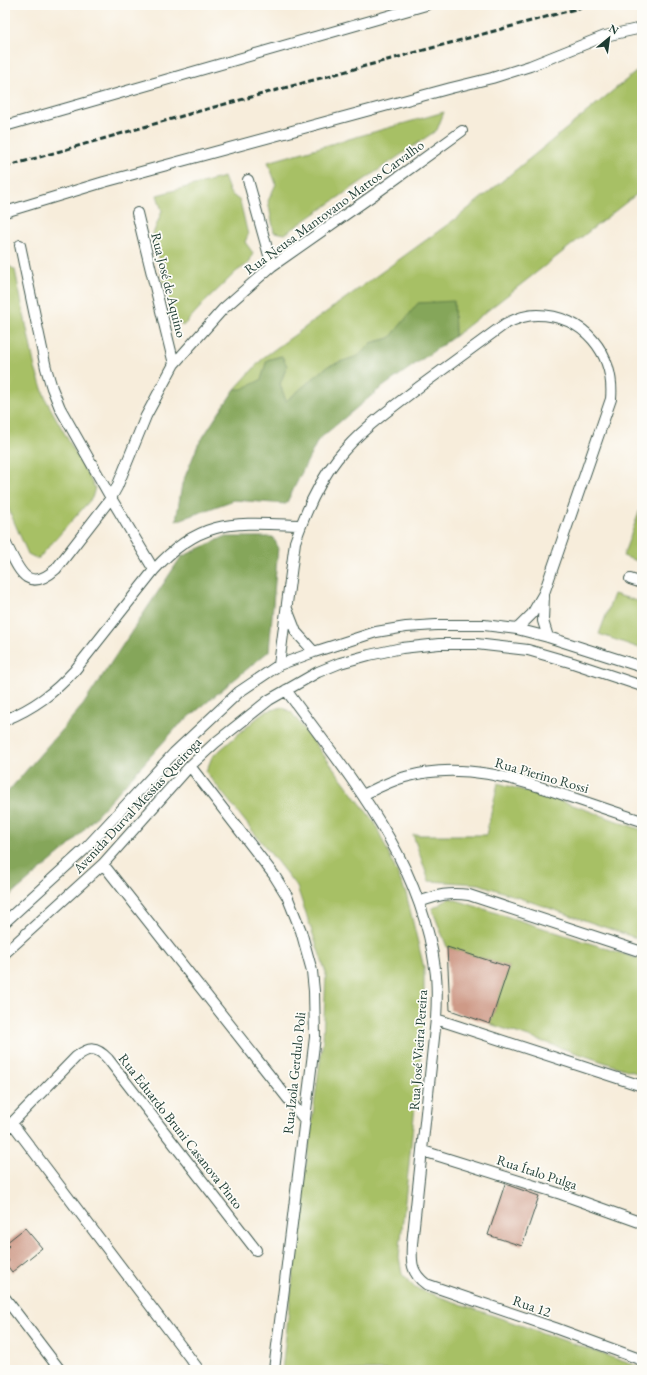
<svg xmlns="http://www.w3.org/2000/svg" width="647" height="1375" font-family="'EB Garamond',serif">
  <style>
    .green { fill: #a7c065; stroke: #637e4c }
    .forest { fill: #85a65a; stroke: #527247 }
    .building { fill: #ce9a87 }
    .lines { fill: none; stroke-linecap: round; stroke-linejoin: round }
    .street-casing { stroke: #3f574d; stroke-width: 12 }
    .street { stroke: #fff; stroke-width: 10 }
    .rail { stroke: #1f3d34; stroke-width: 3; stroke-dasharray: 6 3; stroke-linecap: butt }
    .labels { text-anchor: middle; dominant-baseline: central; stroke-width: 3.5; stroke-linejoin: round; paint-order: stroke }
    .street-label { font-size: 14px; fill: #1f3d34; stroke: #fdfcf7 }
  </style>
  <rect width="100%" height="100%" fill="#fdfcf7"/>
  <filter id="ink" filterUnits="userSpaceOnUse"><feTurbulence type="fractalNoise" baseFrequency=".025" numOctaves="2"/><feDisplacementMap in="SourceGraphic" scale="8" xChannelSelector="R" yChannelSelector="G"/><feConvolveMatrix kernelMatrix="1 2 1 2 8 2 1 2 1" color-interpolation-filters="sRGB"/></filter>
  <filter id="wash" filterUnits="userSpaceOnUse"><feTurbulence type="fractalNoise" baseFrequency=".012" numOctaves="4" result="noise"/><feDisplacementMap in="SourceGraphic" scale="16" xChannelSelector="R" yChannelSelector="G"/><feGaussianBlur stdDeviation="0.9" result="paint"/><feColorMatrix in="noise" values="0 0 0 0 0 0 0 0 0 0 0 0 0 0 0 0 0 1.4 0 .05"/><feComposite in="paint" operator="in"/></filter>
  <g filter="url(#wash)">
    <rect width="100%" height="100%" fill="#f7eddb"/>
    <path class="green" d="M642 67V190L455 336 454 302 419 303 390 338 371 343 358 356 328 366 286 401 280 384 287 366 281 356 267 360 261 380 242 390 235 389 264 357 458 217Z
      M444 112 437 130 285 234 274 232 268 201 276 184 268 162Z
      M224 177 230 193 240 201 248 235 245 242 253 253 249 263 237 271 204 303 183 326 171 318 153 234 162 211 157 195Z
      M5 263 15 270 35 368 46 400 95 488 92 498 38 559 28 554 9 510 5 503Z
      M642 504V563L623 556Z
      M614 594 637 601 642 599V649L599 634Z
      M282 707 292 713 375 823 406 893 424 968V1022L399 1257 402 1274 415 1288 642 1368V1370H282L305 1172 323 1040 326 973 297 887 206 772 212 757 264 712Z
      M498 783 570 804 642 830V940L479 884 429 881 413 835H486Z
      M450 898 642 960V1075L490 1024 509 967 447 947 432 909Z"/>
    <path class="forest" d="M454 301 455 336 377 391 318 440 286 504 234 500 176 521 182 484 198 445 216 417 235 389H242L261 380 267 360 282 356 287 366 280 384 286 401 328 366 358 356 371 343 390 338 418 303Z
      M224 537H273L278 547 269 651 177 727 69 846 5 900V795L83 705 181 557Z"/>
    <g id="blocks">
      <path class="building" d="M447 947 509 967 490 1024 450 1010Z
        M505 1184 539 1196 522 1246 488 1235Z
        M25 1228 42 1248 12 1272 5 1263 9 1261 5 1256V1250L9 1246 6 1243Z"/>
    </g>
  </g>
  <g filter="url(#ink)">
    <use href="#blocks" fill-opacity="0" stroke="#3f574d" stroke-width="1"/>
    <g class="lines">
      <defs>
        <path id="street" d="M5 126 426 5
          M248 180 272 266
          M5 212 104 182 451 88 492 78 530 66 605 36 642 28
          M137 213 174 364
          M20 245 46 368 52 388 60 408 111 498 154 570
          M5 542C18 566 25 596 56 569L111 498 117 487 146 416 174 364 223 309 272 266 372 196 462 131
          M630 579 642 583
          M544 595 543 621 548 637
          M287 609 296 632 314 652
          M279 665 295 542C305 513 318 483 337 459 360 430 390 409 419 387 448 366 476 345 505 324 515 319 526 315 537 315 584 315 615 354 611 399L544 593 532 614 517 629
          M286 690C348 775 421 859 435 968 438 985 437 1002 436 1019L412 1244C411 1262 411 1273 426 1284L555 1328 642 1360
          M5 720C34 708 54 693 75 670L154 570C201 517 236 523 301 525
          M190 766 274 875 287 896 301 931 312 971 314 991 315 1037 274 1370
          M363 795C377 788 390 781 405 777 460 761 515 778 567 796 592 804 617 813 642 821
          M103 864 304 1119
          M419 902C438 895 449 892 469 895L642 952
          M5 922 84 850 174 753 239 692 279 665 314 652 376 632 406 627 436 625H484L517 629 548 637 642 667
          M5 953 103 864 190 766 215 743 269 700 318 672 340 663 369 655 402 648 439 644H476L528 650 573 663 642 686
          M436 1019 642 1086
          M12 1123 199 1370
          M5 1130 76 1057C89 1047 96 1046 108 1059L256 1250
          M423 1151 561 1194 642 1223
          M5 1298 60 1370"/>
      </defs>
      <use href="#street" class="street-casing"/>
      <use href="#street" class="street"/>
      <path class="rail" d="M5 167 196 112 590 5"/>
    </g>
  </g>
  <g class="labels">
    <g class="street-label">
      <text transform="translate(334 207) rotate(-36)">Rua Neusa Mantovano Mattos Carvalho</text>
      <text transform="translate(169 285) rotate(76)">Rua José de Aquino</text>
      <text transform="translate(542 775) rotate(16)">Rua Pierino Rossi</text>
      <text transform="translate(137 805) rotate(-47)">Avenida Durval Messias Queiroga</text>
      <text transform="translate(418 1050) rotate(-86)">Rua José Vieira Pereira</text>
      <text transform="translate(294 1073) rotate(-84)">Rua Izola Gerdulo Poli</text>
      <text transform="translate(181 1131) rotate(52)">Rua Eduardo Bruni Casanova Pinto</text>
      <text transform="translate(537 1172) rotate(18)">Rua Ítalo Pulga</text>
      <text transform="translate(532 1306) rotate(19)">Rua 12</text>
    </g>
  </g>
  <rect width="647" height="1375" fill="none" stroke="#fdfcf7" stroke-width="20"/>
  <g transform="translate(609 38) rotate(29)" stroke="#fdfcf7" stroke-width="3" paint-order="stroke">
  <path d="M0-3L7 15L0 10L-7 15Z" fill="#1f3d34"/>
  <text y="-6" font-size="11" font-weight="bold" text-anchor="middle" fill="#1f3d34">N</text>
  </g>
</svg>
